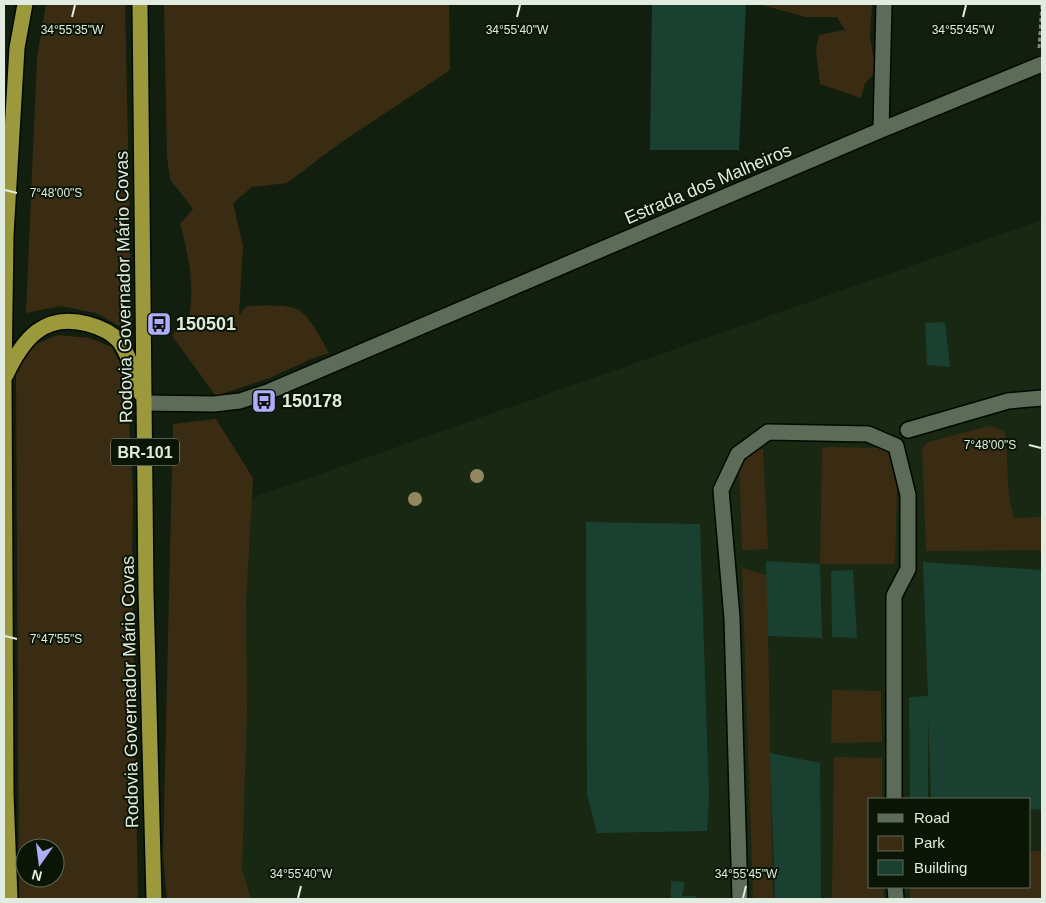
<svg xmlns="http://www.w3.org/2000/svg" width="1046" height="903" font-family="Helvetica,sans-serif">
  <style>
    .built { fill: #182812; fill-rule: evenodd }
    .green { fill: #3a2c12; fill-rule: evenodd }
    .building { fill: #1a4032 }
    .lines { fill: none; stroke-linecap: round; stroke-linejoin: round }
    .minor-casing { stroke: #020800; stroke-width: 18 }
    .highway-casing { stroke: #020800; stroke-width: 18 }
    .path { stroke: #7e887a; stroke-width: 3; stroke-dasharray: 4 2.5; stroke-linecap: butt }
    .minor { stroke: #5d6c58; stroke-width: 15 }
    .highway { stroke: #9b993c; stroke-width: 15 }
    .tree { fill: #948760 }
    .ticks { fill: none; stroke: #e2ebdf; stroke-width: 2 }
    .labels { text-anchor: middle; dominant-baseline: central; stroke-width: 4; stroke-linejoin: round; paint-order: stroke }
    .shield { fill: #0a1506; stroke: #a1ab9e; stroke-width: 1 }
    .shield-label { font-size: 16px; font-weight: bold; fill: #e2ebdf }
    .street-label { font-size: 18px; fill: #e2ebdf; stroke: #0a1506 }
    .poi-label { font-size: 18px; font-weight: bold; fill: #e2ebdf; stroke: #0a1506; text-anchor: start }
    .ticks-label { font-size: 12px; text-anchor: middle; fill: #e2ebdf; stroke: #0a1506; stroke-width: 4; stroke-linejoin: round; paint-order: stroke }
  </style>
  <rect width="100%" height="100%" fill="#131f0e"/>
  <path class="built" d="M1042 220V899H201V516ZM870 799H1030V887H870Z"/>
  <path class="green" d="M46 4H125L132 333 96 313 61 306 26 313 37 58Z
    M164 4H449L450 70 340 143 287 183 252 187 233 203 243 246 239 315 247 306C263 306 282 304 297 309 309 314 323 342 329 353L311 359 272 377 216 396 172 336 180 323 188 324C195 286 190 261 180 224L193 209 170 179 167 157Z
    M758 4H872L870 37 876 72 865 83 861 98 820 84 816 50 819 35 845 30 837 17H806Z
    M58 335 89 338 112 347 127 378 133 495 132 560 138 899H19L16 371 36 344ZM25 848H55V878H25Z
    M216 419 253 478 246 602 247 712 242 869 251 899H167L163 854 173 424Z
    M990 426 1005 432C1009 460 1005 491 1014 518L1042 517V550L926 551 922 449 928 442Z
    M829 447 881 448 898 455 895 564H820L822 448Z
    M763 449 768 549 742 550 739 461 750 452Z
    M742 568 767 575 773 899H753Z
    M832 690 881 691 882 742 831 743Z
    M834 757 882 758V799H870V887H883L884 899H832Z
    M1030 851H1042V899H910V887H1030Z"/>
  <path class="building" d="M652 4H746L739 150H650Z
    M945 322 950 367 927 365 925 323Z
    M586 522 700 524 709 798 707 831 597 833 587 795Z
    M766 561 820 564 822 638 768 636Z
    M923 562 1042 570V810L1030 809V799H931L928 717V799H910L909 697 928 696Z
    M853 570 857 638 832 637 831 571Z
    M770 753 820 763 821 899H775Z
    M671 881 685 882 682 896H696V899H671Z"/>
  <g class="lines">
    <defs>
      <path id="minor" d="M881 130 884 4
        M144 403 214 404 240 401 270 391 881 130 1042 64
        M908 430 1008 401 1042 398
        M895 887 896 899
        M740 899 732 618 721 490 738 454 768 432 868 434 896 446 908 495V569L894 596V799"/>
      <path id="highway" d="M140 4 146 593 154 899
        M6 375C23 339 44 312 88 324 99 327 111 332 119 341 130 355 134 377 141 394
        M10 899 6 794 4 378 6 235 17 48 25 4"/>
    </defs>
    <use href="#minor" class="minor-casing"/>
    <use href="#highway" class="highway-casing"/>
    <path class="path" d="M1039 48 1042 4"/>
    <use href="#minor" class="minor"/>
    <use href="#highway" class="highway"/>
  </g>
  <g class="tree">
    <circle cx="477" cy="476" r="7"/>
    <circle cx="415" cy="499" r="7"/>
  </g>
  <path class="ticks" d="M72 17 75 5M517 17 520 5M963 17 966 5M5 190 17 193M1029 445 1041 448M5 636 17 639M298 898 301 886M743 898 746 886"/>
  <defs>
    <symbol id="bus-square" viewBox="-11 -11 22 22"><rect x="-9" y="-9" width="18" height="18" rx="4" fill="#aeaefa" stroke="#0a1506"/><path d="M-5-6H5V4H4V6H2V4H-2V6H-4V4H-5ZM-3.5-4V0h7V-4ZM-3.5 1.2v1.5H-2V1.2ZM2 1.2v1.5H3.5V1.2Z" fill="#111"/></symbol>
  </defs>
  <g fill-rule="evenodd">
    <use href="#bus-square" x="145" y="310" width="28" height="28"/>
    <use href="#bus-square" x="250" y="387" width="28" height="28"/>
  </g>
  <g class="labels">
    <rect class="shield" x="111" y="438.5" width="68" height="27" rx="4"/>
    <g class="shield-label">
      <text x="145" y="452">BR-101</text>
    </g>
    <g class="street-label">
      <text transform="translate(708 184) rotate(-23)">Estrada dos Malheiros</text>
      <text transform="translate(124 287) rotate(-91)">Rodovia Governador Mário Covas</text>
      <text transform="translate(130 692) rotate(-91)">Rodovia Governador Mário Covas</text>
    </g>
    <g class="poi-label">
      <text x="176" y="324">150501</text>
      <text x="282" y="401">150178</text>
    </g>
  </g>
  <g class="ticks-label">
    <text x="517" y="34">34°55'40"W</text>
    <text x="963" y="34">34°55'45"W</text>
    <text x="72" y="34">34°55'35"W</text>
    <text x="56" y="197">7°48'00"S</text>
    <text x="990" y="449">7°48'00"S</text>
    <text x="56" y="643">7°47'55"S</text>
    <text x="301" y="878">34°55'40"W</text>
    <text x="746" y="878">34°55'45"W</text>
  </g>
  <rect width="1046" height="903" fill="none" stroke="#e2ebdf" stroke-width="10"/>
  <rect x="868" y="798" width="162" height="90" fill="#0a1506" stroke="#606b5d"/>
  <rect x="878" y="814" width="25" height="8" fill="#5d6c58" stroke="#606b5d"/>
  <text x="914" y="823" font-size="15" fill="#e2ebdf">Road</text>
  <rect x="878" y="836" width="25" height="15" fill="#3a2c12" stroke="#606b5d"/>
  <text x="914" y="848" font-size="15" fill="#e2ebdf">Park</text>
  <rect x="878" y="860" width="25" height="15" fill="#1a4032" stroke="#606b5d"/>
  <text x="914" y="873" font-size="15" fill="#e2ebdf">Building</text>
  <g transform="translate(40 863) rotate(194)"><circle r="24" fill="#0a1506" stroke="#606b5d"/>
  <path d="M0-4L9 19L0 12L-9 19Z" fill="#aeaefa"/>
  <text y="-8" font-size="14" font-weight="bold" text-anchor="middle" fill="#e2ebdf">N</text>
  </g>
</svg>
